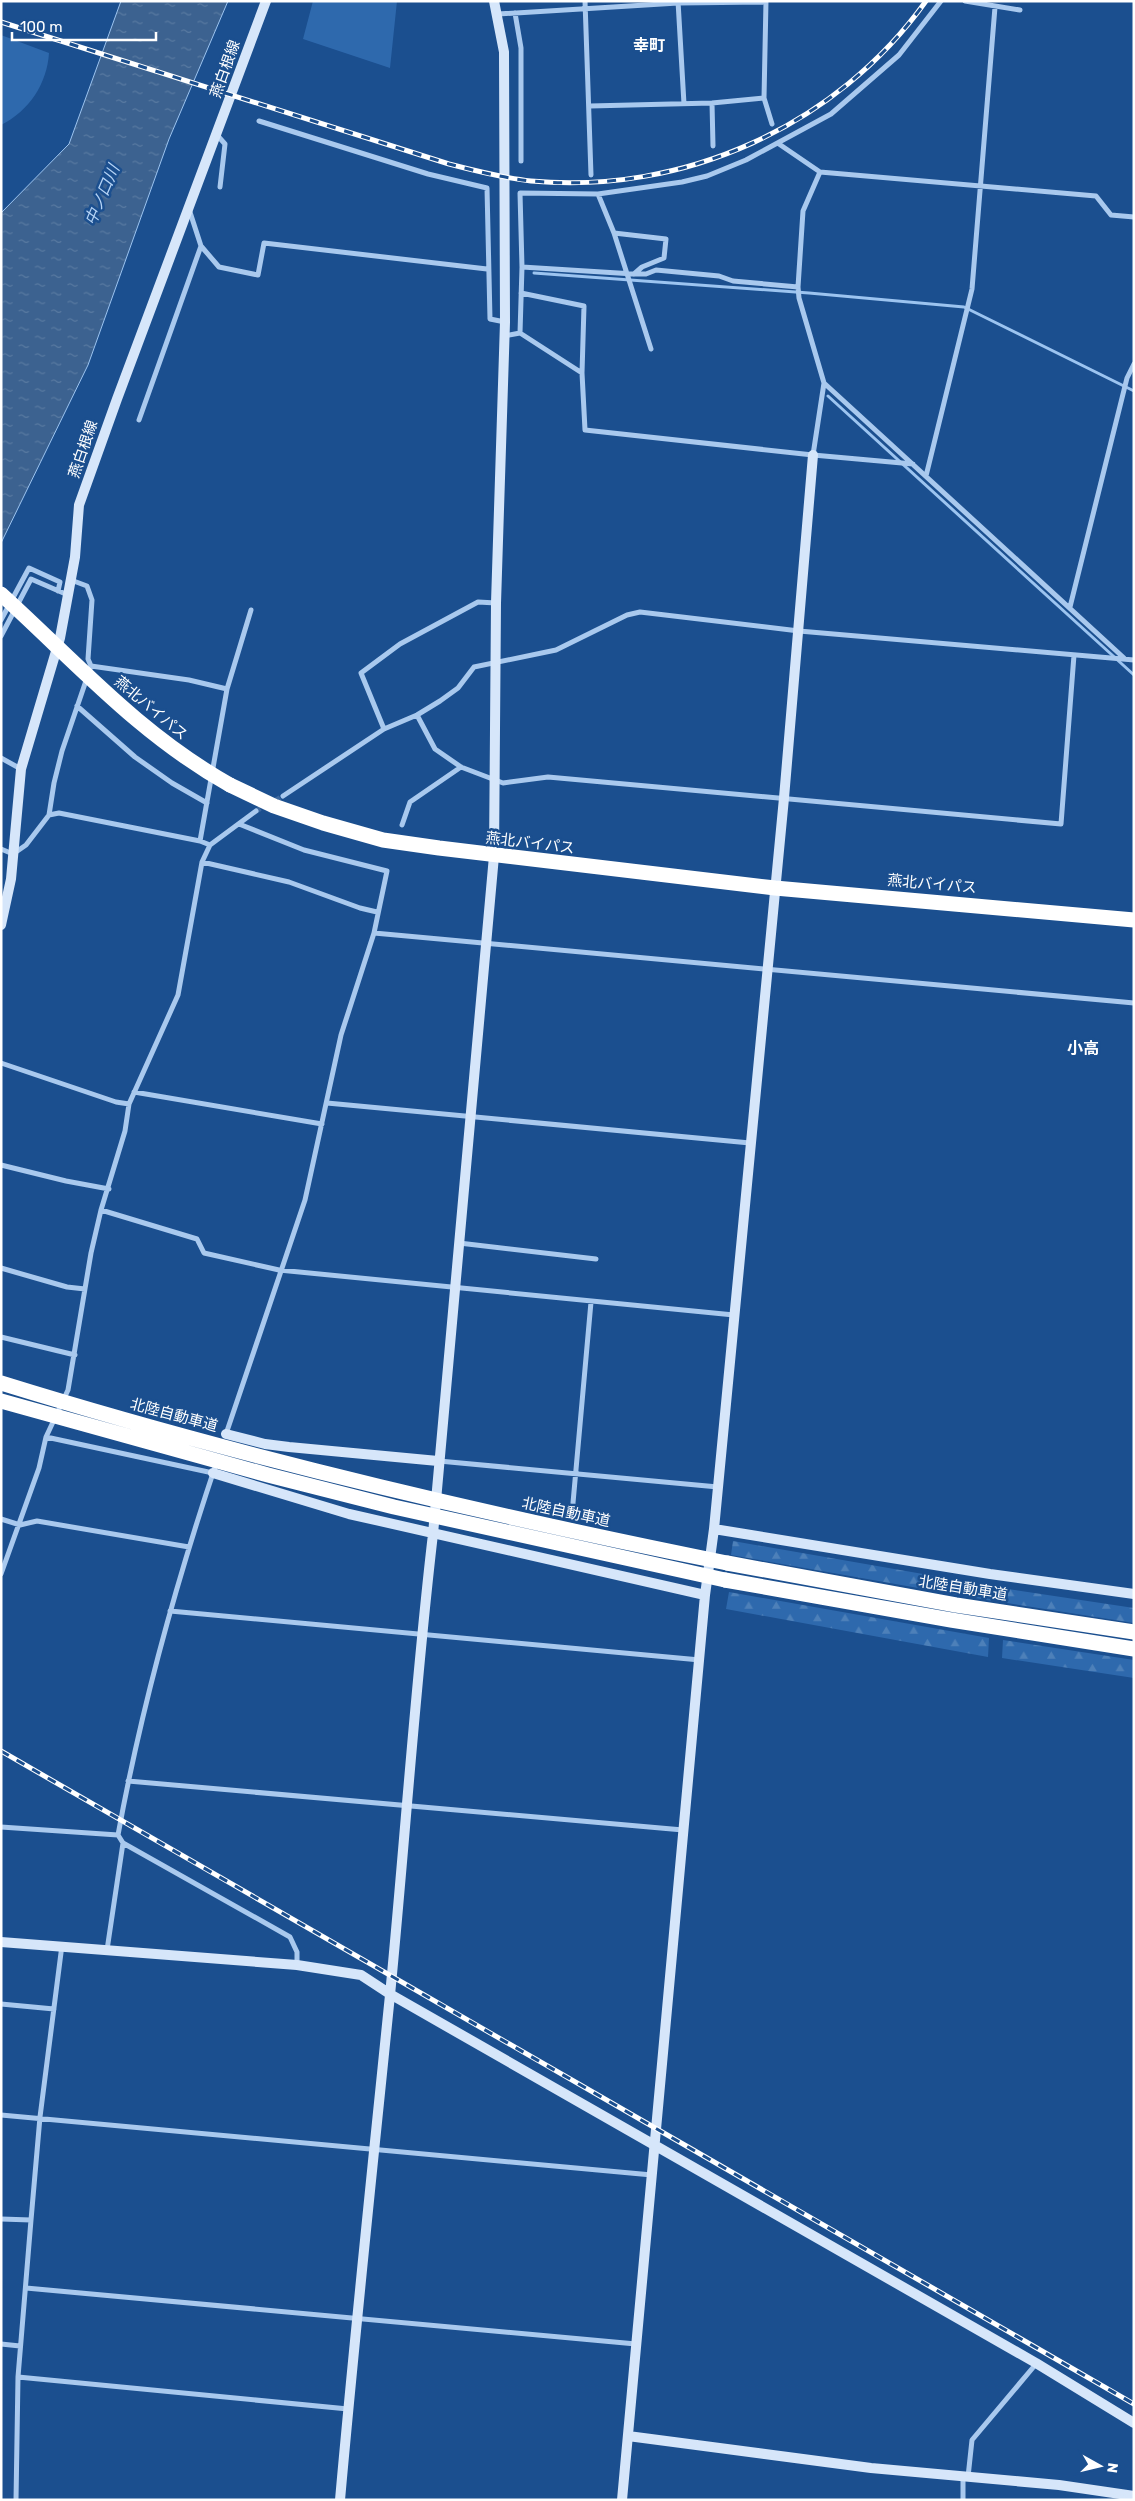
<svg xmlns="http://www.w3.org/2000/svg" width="1135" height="2501" font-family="Rubik,'Noto Sans JP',sans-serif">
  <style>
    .forest { fill: url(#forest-firs) }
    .park { fill: #2e69ad }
    .water { fill: url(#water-ripples); stroke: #9cc4f0 }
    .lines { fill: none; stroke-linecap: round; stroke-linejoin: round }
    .stream { stroke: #9cc4f0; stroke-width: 3 }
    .street-tunnel { stroke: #3d69a0; stroke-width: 5; stroke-dasharray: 5 2.5; stroke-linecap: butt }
    .street { stroke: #a9c9ee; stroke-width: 5 }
    .secondary { stroke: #d6e6fa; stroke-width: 10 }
    .highway { stroke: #fff; stroke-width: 15 }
    .rail-casing { stroke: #fff; stroke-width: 5 }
    .rail { stroke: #1b4f8f; stroke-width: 3; stroke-dasharray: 9; stroke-linecap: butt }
    .highway-bridge { stroke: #fff; stroke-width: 15 }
    .labels { text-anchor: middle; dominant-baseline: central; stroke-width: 5; stroke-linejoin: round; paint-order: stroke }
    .street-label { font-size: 15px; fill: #fff; stroke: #1b4f8f }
    .neighbourhood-label { font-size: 16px; font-weight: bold; fill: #fff; stroke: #1b4f8f }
    .water-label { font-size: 16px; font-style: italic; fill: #b5d3f5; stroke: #1b4f8f }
  </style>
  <defs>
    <pattern id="forest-firs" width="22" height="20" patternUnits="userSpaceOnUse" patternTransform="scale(1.25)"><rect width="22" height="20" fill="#2e69ad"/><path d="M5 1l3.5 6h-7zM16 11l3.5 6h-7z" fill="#4d80b9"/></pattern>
    <pattern id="water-ripples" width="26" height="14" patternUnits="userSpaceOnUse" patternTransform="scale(1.25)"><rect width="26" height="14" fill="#3c6290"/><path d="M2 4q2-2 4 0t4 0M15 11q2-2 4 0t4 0" fill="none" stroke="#597aa1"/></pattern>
  </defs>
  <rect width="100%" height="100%" fill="#1b4f8f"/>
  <path class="forest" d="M733 1541 992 1586V1601L731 1555Z
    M1008 1589 1134 1608V1623L1007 1603Z
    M729 1592 989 1638 988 1657 726 1609Z
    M1003 1640 1134 1660V1678L1002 1658Z"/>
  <path class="park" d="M313 1H397L390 68 303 39Z
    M1 35 49 53C47 84 29 111 1 125Z"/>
  <path class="water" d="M121 1H228L169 139 88 365 1 543V213L69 144Z"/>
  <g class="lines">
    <path class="stream" d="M534 273 809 293 964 307 1134 391
      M828 396 1134 675"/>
    <path class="street-tunnel" d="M256 811 283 796"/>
    <path class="street" d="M585 1 591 175
      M678 1 684 104
      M766 1 764 98 772 124
      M965 1 1020 10
      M515 13 521 48V161
      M498 14 678 3 766 2
      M712 103 713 146
      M590 106 712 103 764 98
      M259 121 428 174 487 188 490 319 505 322
      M217 135 225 144 220 187
      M779 144 820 172 1096 196 1111 215 1134 217
      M598 194 614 233 651 349
      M189 209 201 246 219 267 258 275 264 243 487 269
      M614 233 666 239 664 258 642 267 634 274
      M522 267 634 274H646L656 270 719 276 733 281 798 287
      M521 293 584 306 582 373
      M520 333 582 373 585 430 813 455 913 464
      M504 336 520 333 522 267 520 193 598 194 682 182 707 176 746 160 831 114 899 55 941 1
      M824 383 1124 658
      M139 420 201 246
      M813 455 824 383 799 298 798 287 803 211 820 172
      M926 476 972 289 995 7
      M1070 607 1127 378 1134 364
      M1 620 29 568 60 582 58 591
      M1 636 31 579 68 595
      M91 666 189 680 227 689
      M77 706 135 757 172 783 207 803
      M417 715 435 749 461 767 503 783 548 777 1061 824 1074 655
      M384 729 361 673 400 644 478 602 496 603
      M1 758 21 769
      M283 796 384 729 417 715 440 701 458 688 474 667 556 650 627 615 640 612 799 631 1134 660
      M49 815 59 813 200 841 210 845
      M402 825 410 802 461 767
      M200 841 227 689 251 610
      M1 849 13 854 26 845 49 815 54 783 62 751 91 666 88 659 92 600 87 586 71 580
      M202 862 289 882 360 908 377 912
      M374 933 1134 1003
      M1 1063 116 1102 129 1104
      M134 1092 322 1124
      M327 1103 750 1143
      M1 1165 66 1181 109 1189
      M101 1210 197 1239 204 1253 279 1270 734 1315
      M459 1243 596 1259
      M1 1268 67 1287 85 1289
      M1 1337 75 1355
      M226 1434 305 1200 341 1035 374 933 387 871 304 850 239 824
      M46 1437 213 1473
      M439 1461 718 1487
      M572 1514 591 1302
      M1 1519 20 1525 37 1521 189 1547
      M1 1574 39 1468 46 1437 68 1390 91 1253 101 1210 125 1131 129 1104 178 995 202 862 210 845 256 811
      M170 1611 700 1660
      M128 1781 683 1830
      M1 1827 118 1835
      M123 1843 290 1937 297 1952V1965
      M107 1950 123 1843 118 1835C141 1709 176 1583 217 1461
      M1 2004 54 2009
      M1 2115 652 2175
      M1 2219 31 2220
      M26 2288 636 2344
      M1 2344 20 2346
      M18 2377 348 2409
      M968 2477 972 2440 1036 2364
      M16 2500 18 2377 31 2220 40 2117 62 1945
      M963 2500V2477"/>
    <path class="secondary" d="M1 925 11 879 21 769 60 638 75 557 79 505 117 399 266 1
      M226 1434 265 1444 289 1447 438 1461
      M213 1473 349 1514 705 1595
      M714 1529 990 1574 1134 1594
      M1 1942 297 1965 361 1975 390 1994 1036 2363 1134 2423
      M628 2436 871 2468 1059 2485 1134 2496
      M340 2500C355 2331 373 2163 390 1995 405 1841 415 1687 433 1534L494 856 496 603 505 322 504 52 494 1
      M622 2500 705 1595 714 1529 784 798 813 455"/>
    <path class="highway" d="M230 785 274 806 323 823 383 840 439 848 775 888 1134 920
      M727 1563 956 1605 1134 1632
      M725 1580 951 1620 1134 1649"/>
    <defs>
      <path id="rail" d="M1 22 449 164C476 171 503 178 531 181 683 195 837 126 926 1
        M1 1751 1134 2404"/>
    </defs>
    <use href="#rail" class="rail-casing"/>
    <use href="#rail" class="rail"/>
    <path class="highway-bridge" d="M1 594C77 663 139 734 230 785
      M1 1383C239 1457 483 1514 727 1563
      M1 1401 268 1475 394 1507 725 1580"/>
  </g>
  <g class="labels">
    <g class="street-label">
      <text transform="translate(225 69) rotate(-70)">燕白根線</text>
      <text transform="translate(83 449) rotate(-71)">燕白根線</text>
      <text transform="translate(151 708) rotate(40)">燕北バイパス</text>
      <text transform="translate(530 843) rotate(7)">燕北バイパス</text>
      <text transform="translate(932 884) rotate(5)">燕北バイパス</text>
      <text transform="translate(174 1415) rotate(15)">北陸自動車道</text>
      <text transform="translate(566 1512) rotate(12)">北陸自動車道</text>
      <text transform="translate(963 1588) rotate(9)">北陸自動車道</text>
    </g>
    <g class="neighbourhood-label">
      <text x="649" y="45">幸町</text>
      <text x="1083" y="1048">小高</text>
    </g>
    <g class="water-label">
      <text transform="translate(102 195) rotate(-67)">中ノ口川</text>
    </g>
  </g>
  <rect width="1135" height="2501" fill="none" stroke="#ffffff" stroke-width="5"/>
  <g transform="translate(1100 2466) rotate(98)" stroke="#1b4f8f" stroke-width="4" paint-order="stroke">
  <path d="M0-4L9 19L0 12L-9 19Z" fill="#ffffff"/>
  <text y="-8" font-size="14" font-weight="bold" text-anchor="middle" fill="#ffffff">N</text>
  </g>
  <path d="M12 32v8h144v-8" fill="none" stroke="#ffffff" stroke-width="2.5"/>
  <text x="20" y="32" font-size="15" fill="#ffffff" stroke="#1b4f8f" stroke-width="4" paint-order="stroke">100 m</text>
</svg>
